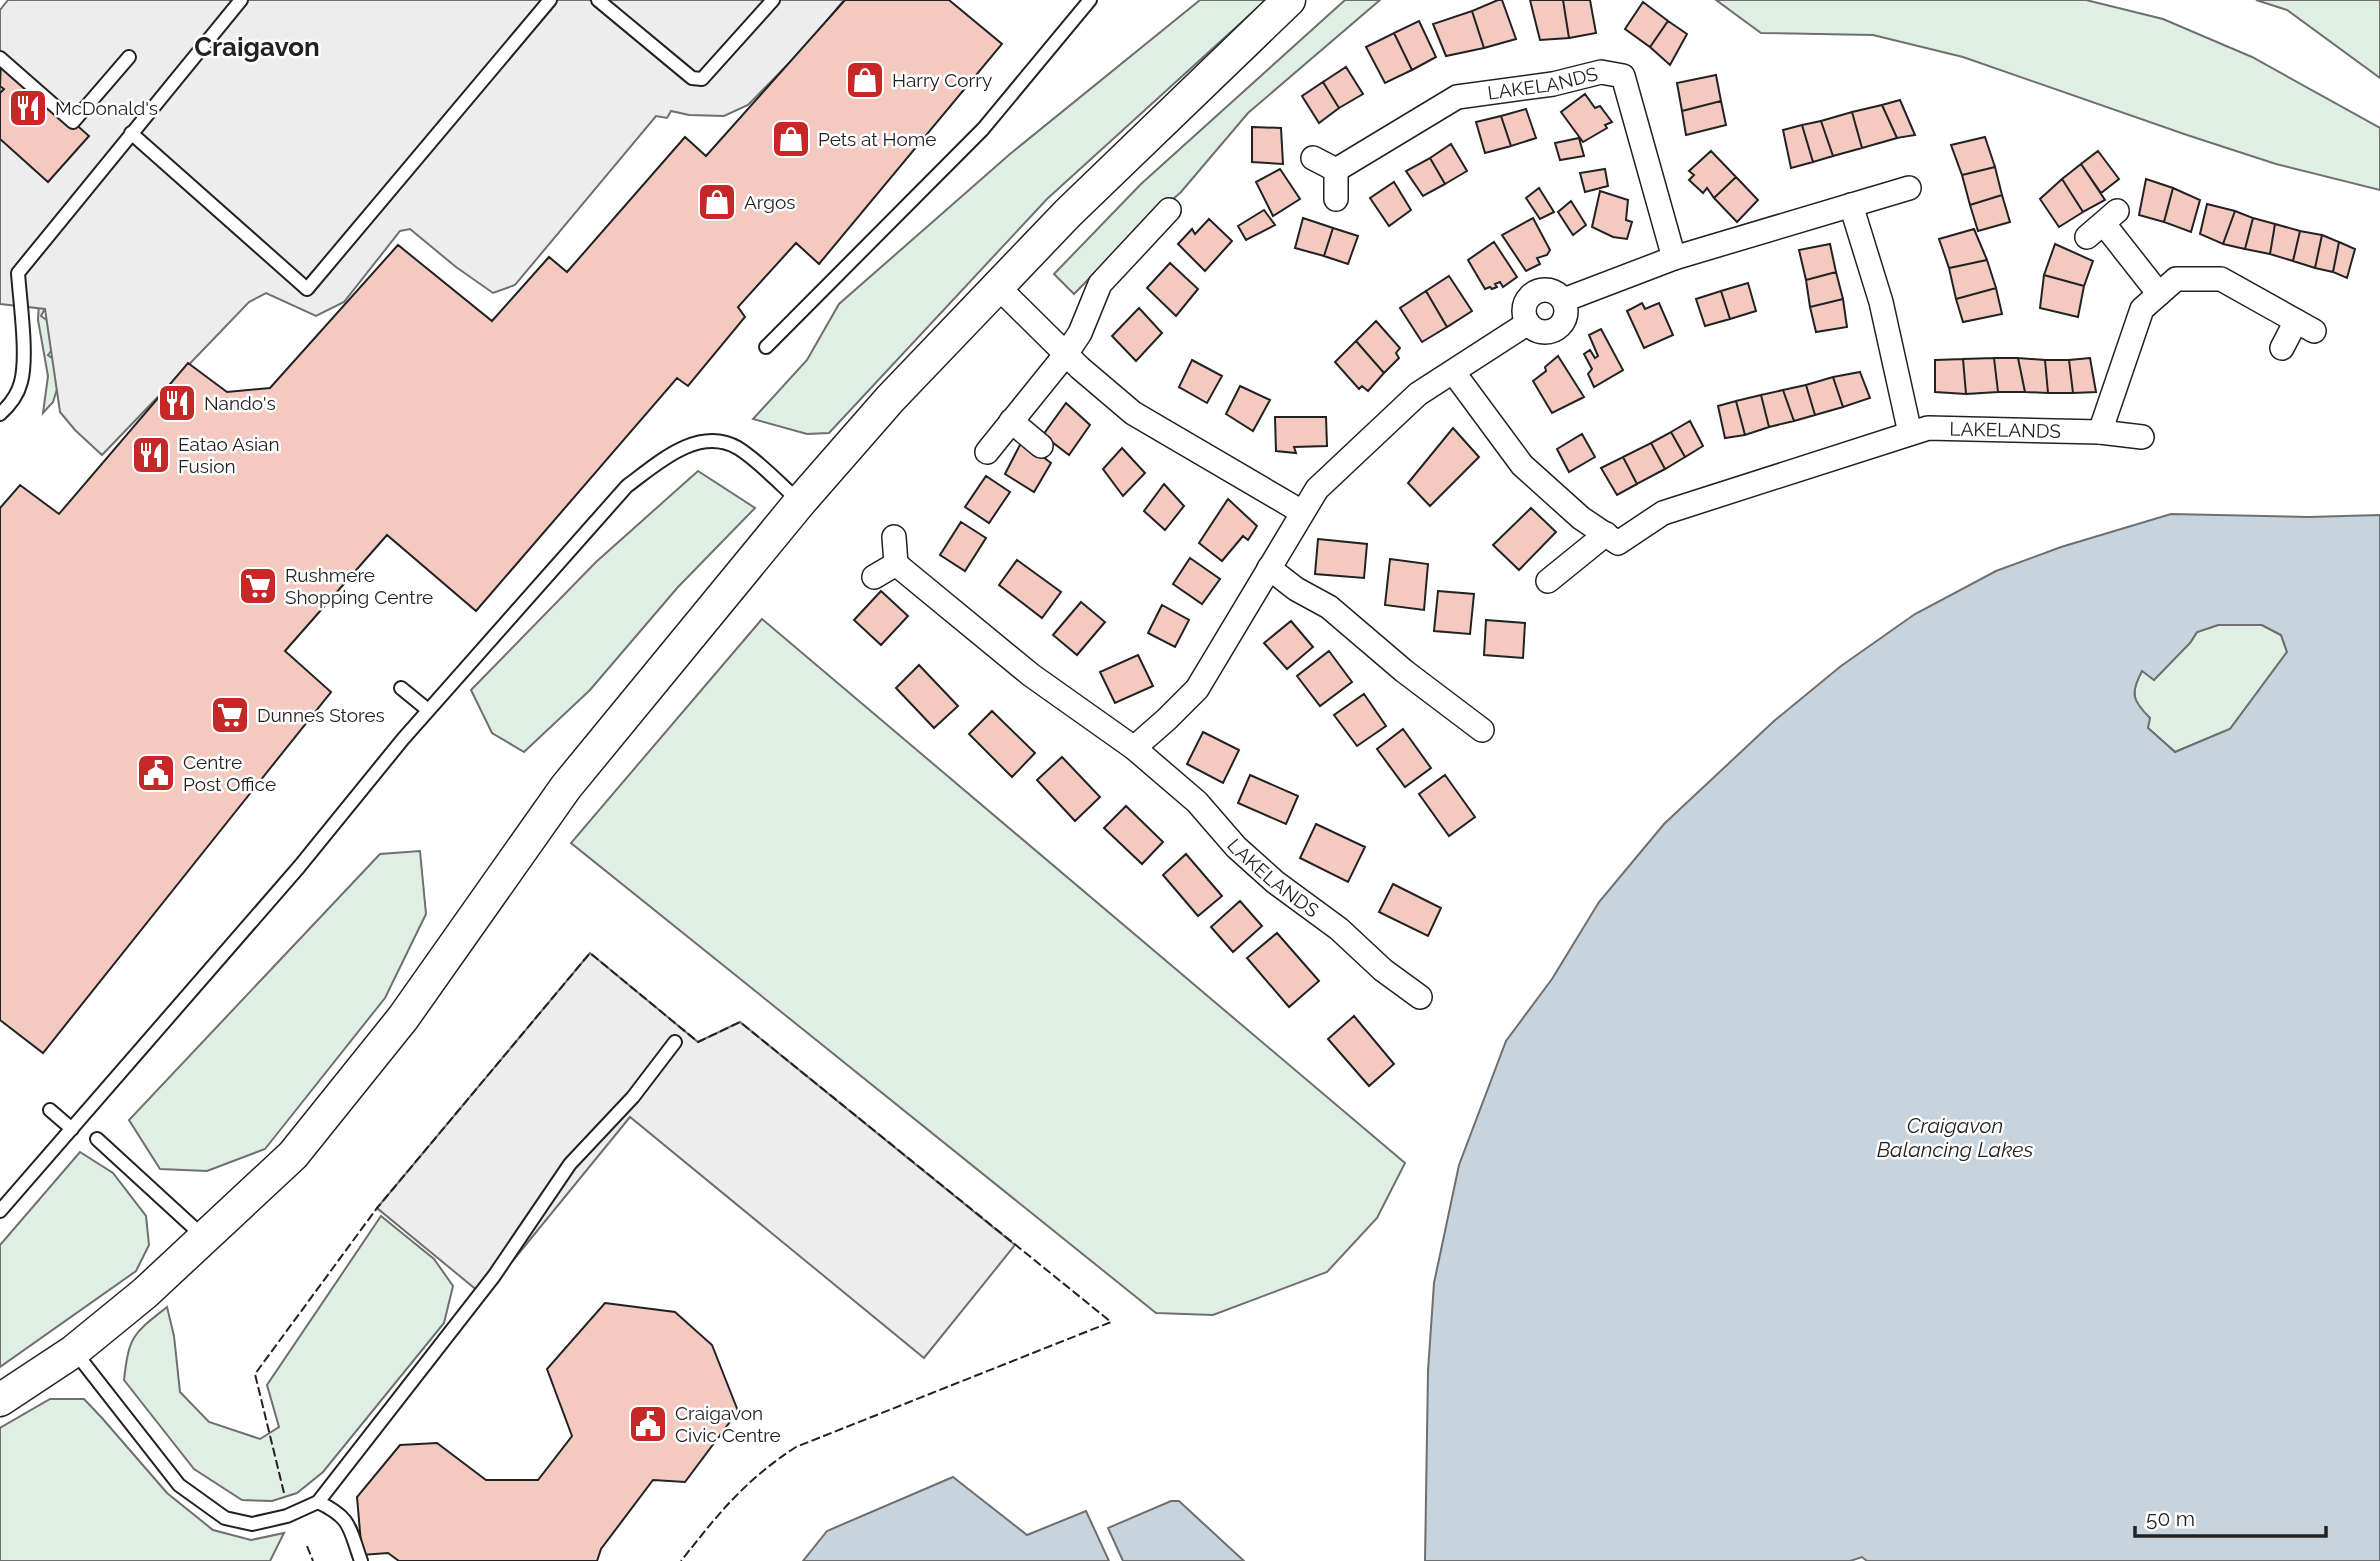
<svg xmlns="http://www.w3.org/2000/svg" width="2380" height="1561" font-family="Raleway,sans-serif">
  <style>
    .green { fill: #e0efe3; stroke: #6f6f6f; stroke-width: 2 }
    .parking { fill: #ededed; stroke: #6f6f6f; stroke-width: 2 }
    .water { fill: #c7d3dd; stroke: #6f6f6f; stroke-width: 2; fill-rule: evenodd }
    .building { fill: #f3c9c0; stroke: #222; stroke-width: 2 }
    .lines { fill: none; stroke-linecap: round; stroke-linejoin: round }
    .lane-casing { stroke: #222; stroke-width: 16 }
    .street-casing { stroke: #222; stroke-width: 26 }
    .secondary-casing { stroke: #222; stroke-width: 35 }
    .lane { stroke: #fff; stroke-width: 12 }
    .street { stroke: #fff; stroke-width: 23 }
    .secondary { stroke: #fff; stroke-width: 32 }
    .fence { stroke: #222; stroke-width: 2; stroke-dasharray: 9 3.5; stroke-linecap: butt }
    .labels { text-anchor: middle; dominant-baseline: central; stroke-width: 5; stroke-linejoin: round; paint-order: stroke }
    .poi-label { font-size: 19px; fill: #222; stroke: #fff; text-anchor: start }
    .street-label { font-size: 19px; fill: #222; stroke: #fff }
    .water-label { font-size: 21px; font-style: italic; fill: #222; stroke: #fff }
    .district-label { font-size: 26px; font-weight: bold; fill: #222; stroke: #fff }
  </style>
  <rect width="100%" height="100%" fill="#fff"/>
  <path class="green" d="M1200 0H1266L1047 199 829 433 807 434 753 419 807 360 839 304 1010 154Z
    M1345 0H1380L1248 113 1181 192 1124 243 1074 294 1054 274 1141 184Z
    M1716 0H2086L2163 19 2252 57 2380 128V190L2276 164 2187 135 1963 57 1873 35 1761 33Z
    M2256 0H2380V78L2287 10Z
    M40 285 57 287 41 316 65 333 48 355 64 367 53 402 43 413 48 376 38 320Z
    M698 471 755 508 678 587 590 690 524 752 492 733 471 690 596 562Z
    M762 619 1405 1163 1377 1218 1327 1272 1213 1315 1156 1313 571 843Z
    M2218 625H2262L2281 635 2287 652 2230 729 2175 752 2148 728 2136 705 2134 687 2142 670 2154 680 2190 643 2197 632Z
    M420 851 426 914 385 998 265 1149 207 1171 160 1169 129 1120 380 854Z
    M80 1152 113 1173 146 1216 149 1245 136 1271 0 1367V1245Z
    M381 1216 434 1259 453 1286 444 1323 323 1472 297 1493 272 1501 242 1500 194 1469 124 1380C129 1335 133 1334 167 1307L174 1336 180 1392 209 1422 260 1439 279 1427 267 1385Z
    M50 1399H84L102 1418 167 1493 213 1530 251 1540 284 1533 270 1561H0V1428Z"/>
  <path class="parking" d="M8 0H844L804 48 748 105 724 116 689 115 671 111 667 118 656 116 515 285 493 293 456 267 410 229 400 231 344 302 316 316 266 293 249 302 102 455 75 430 60 412 45 309 0 304V10Z
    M590 953 698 1042 740 1022 1015 1245 924 1358 630 1117 484 1296 377 1208Z"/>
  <path class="water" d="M2171 514 2308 517 2380 515V1561H1867L1862 1557 1850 1561H1425L1428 1371 1434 1283 1459 1165 1506 1041 1552 979 1599 902 1664 824 1774 721 1841 666 1915 614 1996 571 2061 547ZM2218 625H2262L2281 635 2287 652 2230 729 2175 752 2148 728 2150 718C2132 700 2130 694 2142 671L2154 680 2190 643 2197 632Z
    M953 1477 1027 1535 1086 1511 1109 1561H803L827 1531Z
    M1171 1501H1179L1244 1561H1123L1108 1528Z"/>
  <path class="building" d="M845 0H949L1002 44 819 264 796 243 738 307 745 317 688 386 677 378 476 611 387 535 285 651 331 692 43 1053 0 1020V508L20 485 59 514 188 363 227 392 270 388 398 245 492 321 549 257 567 272 685 137 706 156Z
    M1498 0H1502L1516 39 1484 48 1472 11Z
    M1530 0H1563L1569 38 1540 40Z
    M1563 0H1590L1596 33 1569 38Z
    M1643 2 1668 21 1650 47 1625 29Z
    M1472 11 1484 48 1446 56 1433 24Z
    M1419 21 1436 57 1412 70 1394 33Z
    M1668 21 1687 34 1670 65 1650 47Z
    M1394 33 1412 70 1385 83 1366 47Z
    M1 58 89 136 48 182 0 139V93L4 89 0 86Z
    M1346 67 1363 94 1339 108 1323 82Z
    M1716 75 1721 101 1682 111 1677 83Z
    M1323 82 1339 108 1319 123 1302 96Z
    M1585 94 1595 108 1600 106 1612 122 1605 125 1607 128 1583 142 1561 112Z
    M1900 100 1915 135 1897 138 1882 105Z
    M1721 101 1726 125 1686 135 1682 111Z
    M1882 105 1897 138 1862 148 1852 112Z
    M1526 109 1536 138 1511 146 1501 116Z
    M1852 112 1862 148 1833 156 1821 121Z
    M1501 116 1511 146 1485 153 1476 122Z
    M1821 121 1833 156 1813 162 1802 125Z
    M1802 125 1813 162 1791 168 1783 130Z
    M1252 127 1281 128 1283 164 1252 162Z
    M1985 137 1995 167 1962 175 1951 145Z
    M1579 138 1584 156 1560 160 1555 143Z
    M1451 144 1467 171 1445 184 1430 158Z
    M1711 151 1736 177 1714 198 1707 188 1703 193 1689 180 1694 175 1689 171Z
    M2098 151 2119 179 2101 193 2081 164Z
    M1430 158 1445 184 1423 196 1406 171Z
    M2081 164 2105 200 2083 212 2062 179Z
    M1995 167 2002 195 1970 205 1962 175Z
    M1280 169 1300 199 1273 216 1256 182Z
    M1605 169 1608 186 1585 192 1580 173Z
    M1736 177 1758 200 1737 222 1714 198Z
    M2062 179 2083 212 2059 227 2040 199Z
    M2146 179 2173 188 2164 222 2139 215Z
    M1394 182 1411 210 1389 226 1370 198Z
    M1539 188 1554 212 1540 219 1526 198Z
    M2173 188 2200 200 2191 232 2164 222Z
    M1600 191 1628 200 1626 220 1632 222 1627 239 1613 237 1592 227Z
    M2002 195 2010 222 1978 231 1970 205Z
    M1571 201 1586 225 1573 235 1558 212Z
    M2207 204 2235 211 2223 244 2200 234Z
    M1264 210 1275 225 1246 240 1238 226Z
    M2235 211 2253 218 2245 249 2223 244Z
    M1303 218 1333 228 1324 256 1295 248Z
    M1533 218 1550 250 1547 255 1537 258 1540 264 1526 271 1502 235Z
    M2253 218 2275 224 2270 254 2245 249Z
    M1209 219 1232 241 1205 271 1178 244 1192 229 1195 234Z
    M2275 224 2300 231 2293 261 2270 254Z
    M1333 228 1358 236 1348 264 1324 256Z
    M1974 229 1987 260 1949 268 1939 239Z
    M2300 231 2322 235 2315 268 2293 261Z
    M2322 235 2339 242 2333 272 2315 268Z
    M1494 242 1517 277 1503 287 1500 282 1495 284 1497 287 1492 289 1490 287 1485 289 1468 260Z
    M2339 242 2355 249 2347 278 2333 272Z
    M1830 244 1836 272 1806 280 1799 250Z
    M2055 244 2093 261 2084 286 2044 275Z
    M1987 260 1996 288 1956 299 1949 268Z
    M1170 263 1198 289 1176 316 1147 288Z
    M1836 272 1843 299 1810 307 1806 280Z
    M2044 275 2084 286 2078 317 2040 308Z
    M1449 276 1472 311 1447 327 1426 291Z
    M1748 283 1756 311 1730 319 1721 291Z
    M1996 288 2002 314 1963 322 1956 299Z
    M1426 291 1447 327 1422 342 1400 308Z
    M1721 291 1730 319 1705 326 1696 299Z
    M1843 299 1847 327 1816 332 1810 307Z
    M1642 303 1645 309 1659 303 1673 335 1644 348 1627 311Z
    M1139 308 1162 333 1136 361 1112 336Z
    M1376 321 1400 348 1396 353 1399 358 1384 373 1356 341Z
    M1601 329 1623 370 1594 387 1588 374 1592 369 1584 354 1590 350 1595 358 1598 356 1589 335Z
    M1356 341 1384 373 1368 391 1362 386 1359 389 1335 362Z
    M1558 356 1584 397 1552 413 1533 381 1546 371 1545 367Z
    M1994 358 1998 392 1966 394 1963 359Z
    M1994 358H2018L2025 392H1998Z
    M2018 358 2045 360 2048 393 2025 392Z
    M2090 358 2096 392 2073 393 2069 360Z
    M1963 359 1966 394 1935 392V360Z
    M1192 360 1222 376 1207 403 1179 387Z
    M2045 360H2069L2073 393H2048Z
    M1860 372 1870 398 1843 407 1833 377Z
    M1833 377 1843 407 1815 415 1806 385Z
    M1806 385 1815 415 1794 421 1783 390Z
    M1240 386 1270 400 1253 431 1226 414Z
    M1783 390 1794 421 1769 427 1761 395Z
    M1761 395 1769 427 1745 435 1736 401Z
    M1736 401 1745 435 1725 438 1718 406Z
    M1066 403 1090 425 1069 455 1043 435Z
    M1275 417H1326L1327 446 1294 447 1296 453 1276 451Z
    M1690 421 1703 446 1685 457 1671 432Z
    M1453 428 1479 457 1430 506 1408 483Z
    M1671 432 1685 457 1665 469 1651 443Z
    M1582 434 1595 457 1569 472 1557 449Z
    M1022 441 1051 463 1034 492 1005 474Z
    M1651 443 1665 469 1637 484 1623 457Z
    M1122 448 1145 473 1123 496 1103 469Z
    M1623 457 1637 484 1617 495 1601 468Z
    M986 476 1010 492 989 523 965 507Z
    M1164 484 1184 506 1165 530 1144 511Z
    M1228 499 1257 526 1248 540 1243 536 1222 561 1199 543Z
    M1531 508 1556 532 1519 570 1493 545Z
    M961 522 986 538 965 571 940 555Z
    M1318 539 1367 544 1364 578 1315 574Z
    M1190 558 1220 579 1202 604 1173 584Z
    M1390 559 1428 564 1424 610 1385 605Z
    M1017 560 1061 592 1042 618 999 585Z
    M881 591 908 616 881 645 854 620Z
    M1438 591 1474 594 1470 634 1434 631Z
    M1081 602 1105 622 1077 655 1053 635Z
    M1162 605 1189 620 1175 647 1148 633Z
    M1486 620 1525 623 1523 658 1484 655Z
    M1291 621 1313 647 1287 669 1264 643Z
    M1329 651 1352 682 1320 706 1297 676Z
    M1138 655 1153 686 1115 703 1100 672Z
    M919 665 958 706 934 728 896 688Z
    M1364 694 1386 726 1357 746 1334 715Z
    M992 711 1035 753 1012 777 969 734Z
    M1403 729 1431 768 1405 787 1377 749Z
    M1203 732 1239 750 1223 783 1187 764Z
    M1062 757 1100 797 1075 821 1037 780Z
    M1250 775 1298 796 1286 824 1238 803Z
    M1445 775 1475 817 1449 836 1419 794Z
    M1126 806 1163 842 1142 864 1104 828Z
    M1316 824 1365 847 1348 882 1300 858Z
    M1186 854 1222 896 1198 916 1163 875Z
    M1393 884 1441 908 1428 936 1379 912Z
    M1240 901 1262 926 1233 952 1211 927Z
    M1277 933 1319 981 1289 1007 1247 958Z
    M1354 1016 1394 1064 1369 1086 1328 1039Z
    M605 1303 675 1312 712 1345 738 1411 685 1482 653 1480 601 1549 597 1561H399L388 1553 362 1555 357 1497 400 1445 437 1443 486 1480H538L572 1436 547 1369Z"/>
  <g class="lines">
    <defs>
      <path id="lane" d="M598 0 692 78 702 79 773 0
        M0 58 73 122 129 57
        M131 133 307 289 550 0
        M766 347 983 129 1090 0
        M0 414C9 406 18 394 21 382 28 356 20 302 18 273L241 0
        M401 688 428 710
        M50 1110 72 1129
        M97 1139 205 1238
        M0 1211 299 867 403 739 627 486C657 464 698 425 738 448 759 461 781 485 800 502
        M75 1352 179 1485 225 1518 252 1524 287 1516 318 1502 494 1276 570 1164 633 1097 675 1042
        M318 1502C352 1518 349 1528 361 1561"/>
      <g id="street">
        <path d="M1313 158 1336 170V199"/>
        <path id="s1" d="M1336 170 1457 97 1553 84 1601 72 1623 76 1674 258"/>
        <path d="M1851 205 1881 302 1910 433"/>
        <path d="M2104 224 2159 294"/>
        <path d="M2087 237 2117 211"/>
        <path d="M997 286 1080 368 1133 413 1302 512"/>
        <circle cx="1545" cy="311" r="21"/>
        <path d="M1564 300 1674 258 1909 188"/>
        <path d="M2282 348 2296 321"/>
        <path id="s2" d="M1454 373 1522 465 1581 518 1618 543 1663 513 1928 428 2100 432 2142 437"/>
        <path d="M1011 421 1041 446"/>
        <path d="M2100 432 2142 309 2176 279H2221L2314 331"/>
        <path d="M987 452 1066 354 1080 333 1100 284 1169 210"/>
        <path id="s3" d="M896 564 1031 675 1134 748 1197 802 1236 847 1275 882 1339 929 1383 970 1420 997"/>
        <path d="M1269 568 1296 589 1329 607 1404 671 1482 730"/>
        <path d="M874 577 896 564 894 537"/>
        <path d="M1548 581 1606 534"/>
        <path d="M1134 748 1167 719 1197 689 1317 489 1418 394 1528 323"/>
      </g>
      <path id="secondary" d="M0 1400 74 1351 145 1293 293 1155 403 1018 566 787 800 502 890 399 1068 213 1289 0"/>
    </defs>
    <use href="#lane" class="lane-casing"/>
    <use href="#street" class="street-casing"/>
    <use href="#secondary" class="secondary-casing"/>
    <use href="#lane" class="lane"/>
    <use href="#street" class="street"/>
    <use href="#secondary" class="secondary"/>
    <path class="fence" d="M284 1493 255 1374 377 1208 590 953 698 1042 740 1022 1111 1322 796 1447C745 1480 718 1514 681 1561
      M307 1546 313 1561"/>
  </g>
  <defs>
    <symbol id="shop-square" viewBox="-11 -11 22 22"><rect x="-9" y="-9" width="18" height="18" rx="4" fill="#c62828" stroke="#fff"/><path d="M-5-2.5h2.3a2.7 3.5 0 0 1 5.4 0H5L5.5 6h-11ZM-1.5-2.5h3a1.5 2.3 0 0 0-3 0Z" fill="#fff"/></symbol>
    <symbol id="restaurant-square" viewBox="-11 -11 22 22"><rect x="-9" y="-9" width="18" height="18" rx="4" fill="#c62828" stroke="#fff"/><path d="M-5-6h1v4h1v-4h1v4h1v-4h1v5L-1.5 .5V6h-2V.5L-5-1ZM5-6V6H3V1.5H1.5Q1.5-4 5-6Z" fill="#fff"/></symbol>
    <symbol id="supermarket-square" viewBox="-11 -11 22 22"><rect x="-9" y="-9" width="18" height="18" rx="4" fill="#c62828" stroke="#fff"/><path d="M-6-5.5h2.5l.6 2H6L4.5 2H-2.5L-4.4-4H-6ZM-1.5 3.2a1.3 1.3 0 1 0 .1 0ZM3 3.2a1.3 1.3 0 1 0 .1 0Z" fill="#fff"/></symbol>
    <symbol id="civic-square" viewBox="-11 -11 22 22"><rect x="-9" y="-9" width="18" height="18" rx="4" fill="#c62828" stroke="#fff"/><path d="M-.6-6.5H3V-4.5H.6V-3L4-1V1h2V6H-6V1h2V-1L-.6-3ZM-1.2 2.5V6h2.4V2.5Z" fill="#fff"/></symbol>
  </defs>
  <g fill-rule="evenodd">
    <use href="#shop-square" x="843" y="58" width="44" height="44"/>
    <use href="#restaurant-square" x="6" y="86" width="44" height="44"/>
    <use href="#shop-square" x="769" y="117" width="44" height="44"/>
    <use href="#shop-square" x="695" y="180" width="44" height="44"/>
    <use href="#restaurant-square" x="155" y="381" width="44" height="44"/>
    <use href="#restaurant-square" x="129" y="433" width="44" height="44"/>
    <use href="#supermarket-square" x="236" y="564" width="44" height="44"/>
    <use href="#supermarket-square" x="208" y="693" width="44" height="44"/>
    <use href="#civic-square" x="134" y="751" width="44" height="44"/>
    <use href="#civic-square" x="626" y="1402" width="44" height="44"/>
  </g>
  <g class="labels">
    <g class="poi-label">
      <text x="892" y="80">Harry Corry</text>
      <text x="55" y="108">McDonald's</text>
      <text x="818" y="139">Pets at Home</text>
      <text x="744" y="202">Argos</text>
      <text x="204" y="403">Nando's</text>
      <text x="178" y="444">Eatao Asian<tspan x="178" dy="22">Fusion</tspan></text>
      <text x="285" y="575">Rushmere<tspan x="285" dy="22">Shopping Centre</tspan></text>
      <text x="257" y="715">Dunnes Stores</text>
      <text x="183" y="762">Centre<tspan x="183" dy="22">Post Office</tspan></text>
      <text x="675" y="1413">Craigavon<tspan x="675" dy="22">Civic Centre</tspan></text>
    </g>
    <g class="street-label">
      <text stroke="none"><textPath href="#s1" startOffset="228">LAKELANDS</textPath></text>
      <text stroke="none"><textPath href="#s2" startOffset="648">LAKELANDS</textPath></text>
      <text stroke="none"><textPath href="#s3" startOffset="492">LAKELANDS</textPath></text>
    </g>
    <g class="water-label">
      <text x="1955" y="1125">Craigavon<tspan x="1955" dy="24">Balancing Lakes</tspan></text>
    </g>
    <g class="district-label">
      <text x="257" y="47">Craigavon</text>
    </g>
  </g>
  <path d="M2135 1526v10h191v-10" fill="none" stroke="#222222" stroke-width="3.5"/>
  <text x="2146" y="1526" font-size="21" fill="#222222" stroke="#ffffff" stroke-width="5" paint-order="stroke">50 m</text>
</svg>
